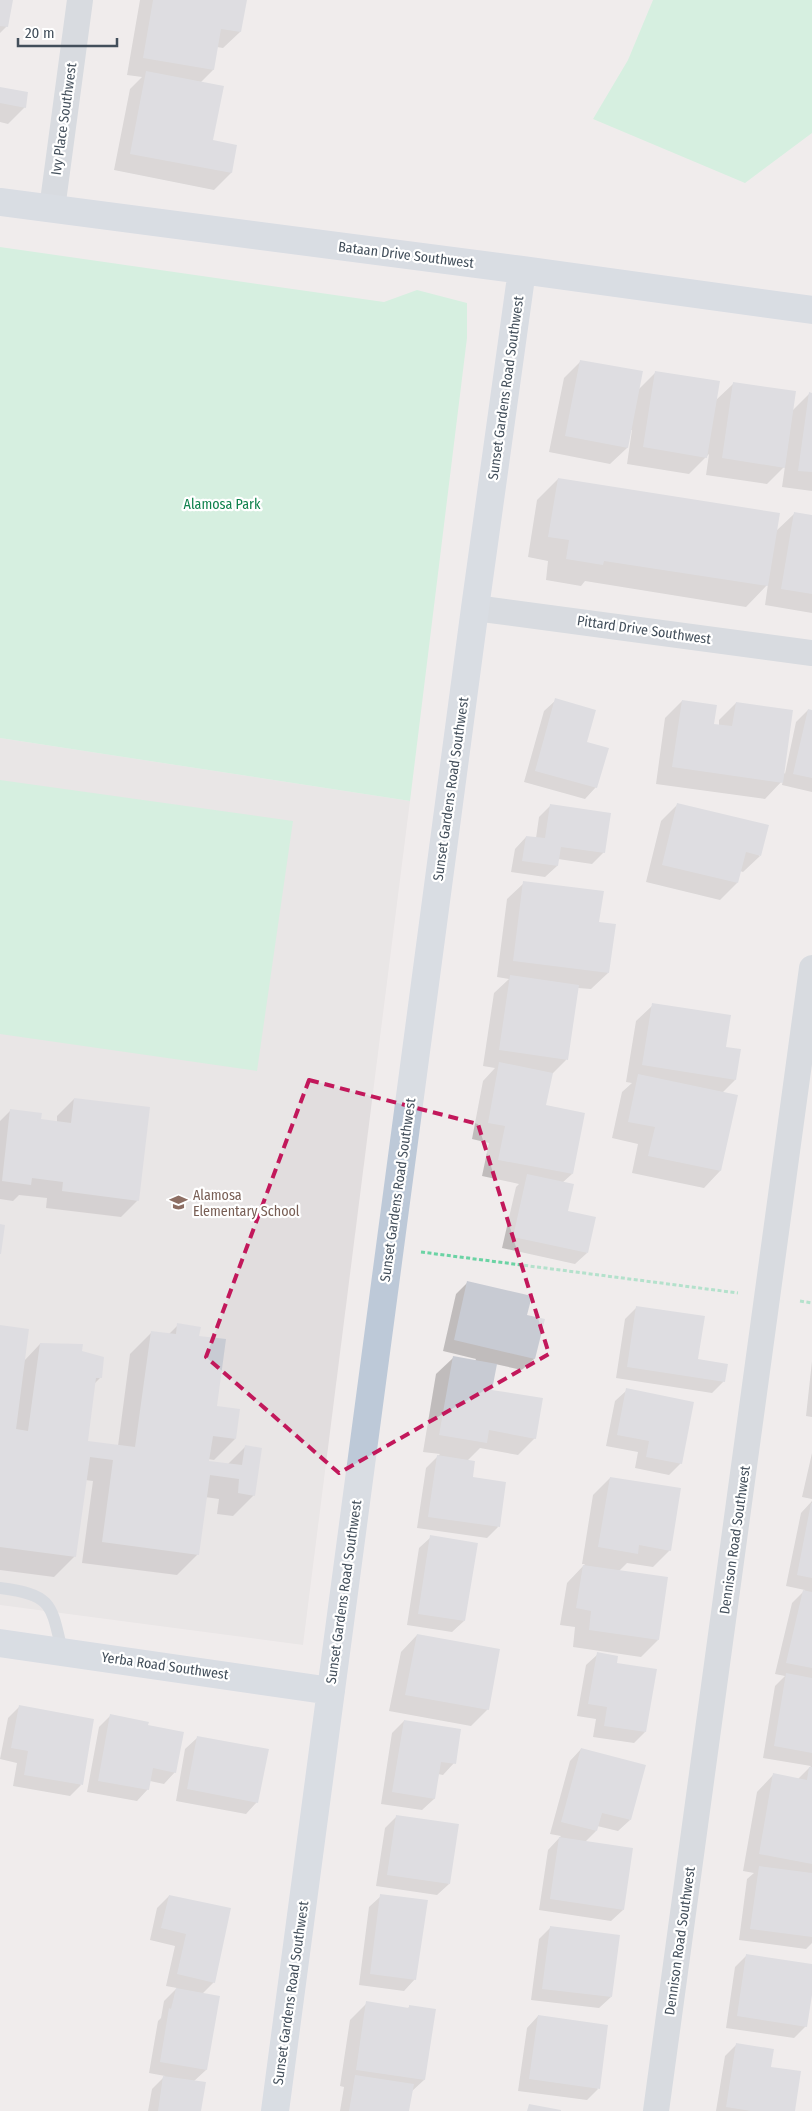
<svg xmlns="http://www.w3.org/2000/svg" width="812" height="2111" font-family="'Fira Sans Condensed',sans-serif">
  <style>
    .education { fill: #e1ddde }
    .green { fill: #b6f2d0 }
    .shadow { fill: #0003 }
    .building { fill: #c8cbd3 }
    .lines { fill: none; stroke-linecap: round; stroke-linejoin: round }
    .path { stroke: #6bd3a4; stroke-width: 3; stroke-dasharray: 4 2.5; stroke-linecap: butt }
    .lane { stroke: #bbc6d0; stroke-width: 12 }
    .street { stroke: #bbc6d0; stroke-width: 26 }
    .secondary { stroke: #bdc9d8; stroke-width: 28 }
    .marked { fill: none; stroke: #c2185b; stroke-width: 4; stroke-dasharray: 10 6; stroke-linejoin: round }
    .labels { text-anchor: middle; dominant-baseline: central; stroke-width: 4.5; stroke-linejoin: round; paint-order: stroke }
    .street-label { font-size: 14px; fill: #434f5b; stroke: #fff }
    .park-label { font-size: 14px; fill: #0f824d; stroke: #fff }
    .education-label { font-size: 14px; fill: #785e54; stroke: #fff; text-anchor: start }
  </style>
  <rect width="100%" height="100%" fill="#f0ecec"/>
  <path class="education" d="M0 738 410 801 303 1645 0 1605Z"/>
  <path class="green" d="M653 0H812V133L745 183 593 119 628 60Z
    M0 247 384 302 417 290 467 303V338L410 801 0 738Z
    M0 780 293 821 257 1071 0 1034Z"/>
  <path class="shadow" d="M0 0H11L7 26 0 33Z
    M140 0H245L240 32 223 48 217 47 213 70 200 83 212 141 236 146 231 173 214 190 114 170 130 89 142 77 127 75Z
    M0 88 25 107 8 124 0 122Z
    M581 361 638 390 656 372 715 401 733 384 792 411 809 394H812V491L782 487 785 466 767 484 706 475 709 454 689 474 627 464 632 430H630L627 448 610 464 549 452 564 378Z
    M558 479 775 532 794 514 812 517V613L765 605 768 584 746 607 585 581 581 586 546 580 548 561 528 557 537 500Z
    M556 700 585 743 596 787 585 799 524 782 544 711Z
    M682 701 713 725H719V720L736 703 785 774 796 722 808 710 812 711V792L782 785 783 780 765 799 656 784 665 718Z
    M678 804 760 856 743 872 740 871 737 883 720 900 646 882 661 821Z
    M551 805 604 852 592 864 558 859 557 866 545 877 511 872 515 849 526 837 536 838 539 817Z
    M524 883 598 924 608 973 591 989 578 988 566 1060 551 1075 545 1106 572 1174 562 1183 567 1212 587 1253 575 1264 502 1248 516 1187 519 1184 482 1176 489 1143 472 1139 483 1081 495 1068 483 1066 494 993 509 979 497 977 507 899Z
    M653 1005 724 1048 735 1080 722 1093 720 1171 704 1188 632 1173 638 1144 612 1138 622 1092 632 1083 626 1082 636 1021Z
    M74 1099 138 1200 121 1217 46 1208 47 1198 19 1195 13 1201 0 1199V1121L11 1110 39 1120 57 1123V1116Z
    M468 1282 526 1316 534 1359 522 1370 495 1364 491 1391 535 1438 518 1455 480 1448 467 1461 471 1478 498 1527 487 1538 417 1528 426 1468 440 1454 423 1452 436 1374 453 1358 475 1361 476 1359 443 1351 456 1294Z
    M637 1307 697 1360 724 1381 712 1393 616 1378 625 1319Z
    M178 1325 198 1337 215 1407 235 1439 214 1460 208 1459V1462L227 1465 245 1447 254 1495 233 1516 217 1514 219 1499 205 1497 198 1554 177 1575 82 1563 93 1481 85 1480 75 1556 54 1577 0 1570V1326L24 1361 40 1344 80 1352 100 1378 94 1384 86 1442 118 1446 130 1354 151 1333 168 1335Z
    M812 1361V1417L806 1416Z
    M627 1390 681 1463 669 1475 635 1468 638 1452 606 1446 615 1401Z
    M812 1453V1499L802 1497Z
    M610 1478 670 1550 653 1567 627 1563 619 1571 658 1640 641 1657 573 1647 575 1627 560 1625 567 1583 585 1564H582L593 1495Z
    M812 1501V1943L806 1949 739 1940 747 1879 754 1873 743 1871 757 1792 773 1775 798 1779 811 1766 763 1758 775 1686 785 1676 775 1674 792 1603 805 1590 786 1586 801 1513Z
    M431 1537 464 1621 452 1632 407 1625 419 1548Z
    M417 1635 488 1709 471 1726 389 1711 401 1652Z
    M598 1654 615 1664 645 1732 634 1743 593 1737 596 1719 577 1716 586 1665Z
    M19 1707 81 1785 70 1796 13 1786 17 1763 0 1759 8 1718Z
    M111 1715 147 1726 175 1772 164 1784 150 1781 148 1789 137 1801 87 1792 99 1727Z
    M404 1721 454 1763 443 1775 438 1774 434 1799 422 1810 381 1804 392 1733Z
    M197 1738 257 1802 246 1814 176 1801 185 1749Z
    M581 1749 630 1820 618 1831 597 1826 596 1831 585 1842 623 1910 611 1921 539 1910 548 1850 561 1836 550 1834 570 1761Z
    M397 1816 449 1884 437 1895 376 1886 385 1828Z
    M169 1896 214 1982 202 1994 206 2070 193 2082 200 2111H148L152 2089 165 2076 149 2073 158 2021 161 2018 164 2001 177 1988 166 1986 175 1946 150 1940 157 1908Z
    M381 1896 415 1979 404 1991 359 1985 369 1907Z
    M550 1928 611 1997 599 2008 531 2000 539 1939Z
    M747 1955 812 1965V1987L806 2026 794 2038 726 2028 735 1967Z
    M367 2003 407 2009 410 2006 424 2080 411 2092 408 2111H340L344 2087 340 2086 350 2020Z
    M538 2016 598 2089 587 2100 518 2091 527 2028Z
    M736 2045 770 2068 794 2111H716L725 2056Z"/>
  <path class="building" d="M0 0H13L8 27 0 26Z
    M153 0H247L241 32 221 29 214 70 143 58Z
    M146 71 224 86 213 140 237 145 232 173 130 154Z
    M0 87 28 92 26 108 0 103Z
    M580 360 643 371 628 448 565 436Z
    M655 371 720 381 707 458 643 447Z
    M733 382 796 391 785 468 722 458Z
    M809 392 812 393V472L798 471Z
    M558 478 780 513 768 586 604 561 603 565 566 559 569 540 548 537Z
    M794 512 812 515V594L781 589Z
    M555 698 596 710 587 742 609 748 597 788 535 771Z
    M682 700 717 705 714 724 732 726 736 702 793 710 783 783 672 767Z
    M808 709 812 710V778L793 774Z
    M677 803 769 825 761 856 746 852 738 883 662 865Z
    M550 804 611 813 605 853 561 847 558 866 522 861 526 836 545 838Z
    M523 881 604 891 599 922 616 924 609 973 513 961Z
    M510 975 579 985 568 1060 499 1050Z
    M652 1003 731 1015 726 1047 741 1049 736 1080 642 1065Z
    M499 1062 553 1073 546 1105 585 1113 573 1174 498 1160 505 1126 488 1123Z
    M638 1074 738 1095 721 1171 648 1156 655 1127 628 1122Z
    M74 1098 150 1107 139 1201 62 1191 63 1182 32 1178 31 1185 2 1181 10 1109 42 1113 41 1119 71 1123Z
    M527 1174 574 1184 568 1211 596 1217 588 1253 513 1237Z
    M0 1224 5 1225 1 1254H0Z
    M467 1281 532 1296 527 1315 545 1319 535 1359 454 1340Z
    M636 1306 705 1316 698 1359 728 1364 725 1382 627 1367Z
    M177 1323 201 1327 199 1336 226 1339 217 1406 240 1409 236 1439 213 1436 209 1461 242 1465 245 1445 262 1448 255 1496 238 1493 239 1479 210 1475 199 1555 102 1542 113 1460 90 1457 76 1557 0 1547V1325L29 1329 16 1429 28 1431 40 1343 83 1344 82 1351 104 1357 102 1378H96L88 1441 135 1447 151 1331 176 1334Z
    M453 1356 497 1364 492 1390 543 1398 536 1439 489 1430 487 1443 439 1435Z
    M626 1388 694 1402 682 1464 646 1457 649 1441 617 1435Z
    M437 1455 475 1461 473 1477 506 1482 500 1527 428 1517Z
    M610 1477 681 1488 671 1551 639 1545 638 1554 598 1547Z
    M811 1503H812V1578L797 1575Z
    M430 1535 478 1543 465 1621 418 1614Z
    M583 1565 668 1577 659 1640 589 1630 591 1611 576 1608Z
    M803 1590 812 1592V1668L786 1663Z
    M417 1634 500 1649 489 1710 405 1695Z
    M597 1652 618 1656 617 1663 657 1669 646 1732 604 1726 607 1707 588 1704Z
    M786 1673 812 1678V1753L774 1746Z
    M19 1705 94 1719 83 1785 24 1775 28 1751 11 1748Z
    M110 1714 149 1722 148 1725 184 1732 176 1773 153 1768 149 1790 98 1781Z
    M404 1720 461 1729 456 1764 441 1762 435 1799 392 1792Z
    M197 1736 269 1749 258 1803 187 1789Z
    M581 1748 646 1765 631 1820 602 1813 597 1831 561 1822Z
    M809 1767H812V1864L759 1854 773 1773 807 1780Z
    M396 1815 459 1824 450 1884 387 1875Z
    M559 1837 633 1848 624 1910 550 1899Z
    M759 1866 812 1873V1937L750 1929Z
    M380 1894 428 1900 416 1980 370 1974Z
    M169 1895 231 1908 215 1983 177 1974 186 1934 161 1928Z
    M550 1926 620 1935 612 1997 542 1989Z
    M746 1954 812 1964V1995L807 2027 737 2016Z
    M176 1988 220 1996 207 2070 160 2062 169 2008 171 2009Z
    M366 2001 409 2008V2005L436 2009 425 2080 356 2070Z
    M538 2015 608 2025 600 2089 529 2079Z
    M736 2043 774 2049 771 2067 801 2071 795 2111H751L726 2107Z
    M355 2075 414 2084 409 2111H349Z
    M163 2076 206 2082 201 2111H158Z
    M529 2104 561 2110V2111H527Z"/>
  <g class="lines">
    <path class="path" d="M421 1252 738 1293
      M800 1301 812 1303"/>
    <path class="lane" d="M0 1588C52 1595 51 1603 62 1651"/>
    <path class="street" d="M52 209 80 0
      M475 608 812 653
      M656 2111 812 968"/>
    <path class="secondary" d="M0 202 522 270 812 310
      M0 1643 331 1691
      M275 2111 475 608 522 270"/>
  </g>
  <path d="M0 0H812V2111H0ZM309 1080 478 1124 549 1354 339 1473 206 1357Z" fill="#f0ecec" fill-opacity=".55" fill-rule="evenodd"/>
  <path class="marked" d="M309 1080 478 1124 549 1354 339 1473 206 1357Z"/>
  <defs>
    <symbol id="school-bare" viewBox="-9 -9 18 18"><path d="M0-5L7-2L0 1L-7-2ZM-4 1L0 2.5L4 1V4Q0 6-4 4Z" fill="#8d6e63" stroke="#fff" stroke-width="2.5" paint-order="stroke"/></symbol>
  </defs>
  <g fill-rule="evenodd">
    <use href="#school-bare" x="166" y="1190" width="25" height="25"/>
  </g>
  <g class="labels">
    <g class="street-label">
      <text transform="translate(64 119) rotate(-82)">Ivy Place Southwest</text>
      <text transform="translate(406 255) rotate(7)">Bataan Drive Southwest</text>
      <text transform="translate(506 388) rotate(-82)">Sunset Gardens Road Southwest</text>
      <text transform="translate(644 630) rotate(8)">Pittard Drive Southwest</text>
      <text transform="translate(451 789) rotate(-82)">Sunset Gardens Road Southwest</text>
      <text transform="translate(398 1190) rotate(-82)">Sunset Gardens Road Southwest</text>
      <text transform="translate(735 1540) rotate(-82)">Dennison Road Southwest</text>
      <text transform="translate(344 1592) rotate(-82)">Sunset Gardens Road Southwest</text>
      <text transform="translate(165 1666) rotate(8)">Yerba Road Southwest</text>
      <text transform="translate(680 1941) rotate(-82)">Dennison Road Southwest</text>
      <text transform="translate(291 1993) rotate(-82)">Sunset Gardens Road Southwest</text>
    </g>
    <g class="park-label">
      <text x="222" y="504">Alamosa Park</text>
    </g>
    <g class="education-label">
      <text x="193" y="1195">Alamosa<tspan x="193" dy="16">Elementary School</tspan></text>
    </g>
  </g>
  <path d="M18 38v8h99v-8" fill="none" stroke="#434f5b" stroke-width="2.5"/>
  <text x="25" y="38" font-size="15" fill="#434f5b" stroke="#ffffff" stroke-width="4" paint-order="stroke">20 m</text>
</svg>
